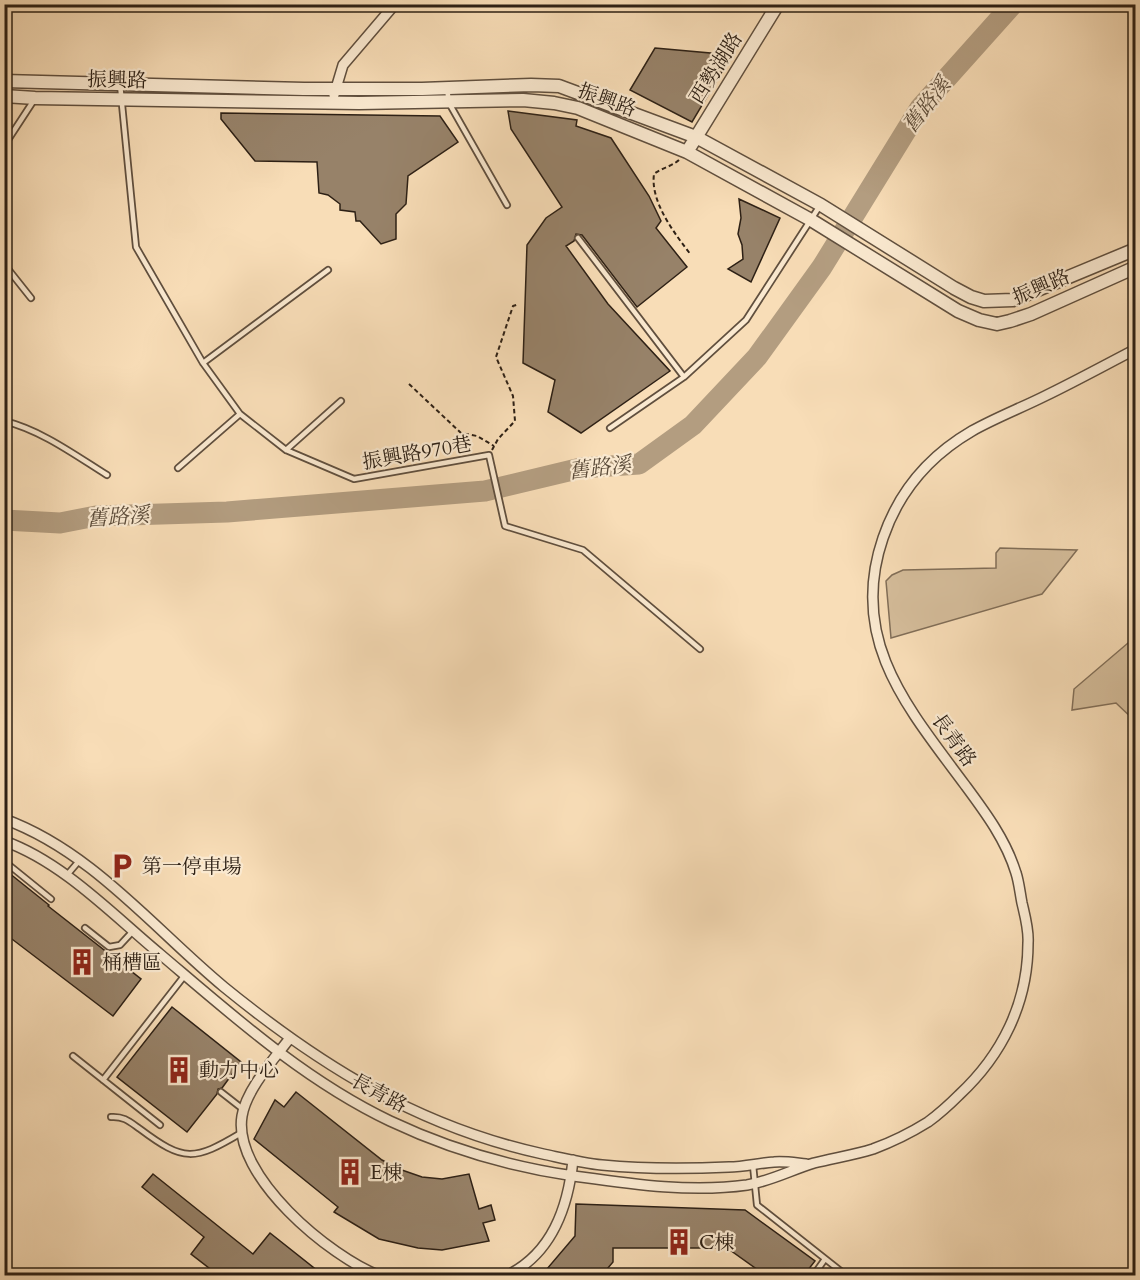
<svg xmlns="http://www.w3.org/2000/svg" width="1140" height="1280" font-family="Cardo,'Noto Serif TC',serif">
  <style>
    .green { fill: #d5bd9b; stroke: #816e58; stroke-width: 1.5 }
    .lines { fill: none; stroke-linecap: round; stroke-linejoin: round }
    .river { stroke: #b39d80; stroke-width: 21 }
    .building { fill: #978269; stroke: #2d2015; stroke-width: 1.5 }
    .service-casing { stroke: #604f3e; stroke-width: 8 }
    .minor-casing { stroke: #604f3e; stroke-width: 12 }
    .tertiary-casing { stroke: #604f3e; stroke-width: 15 }
    .path { stroke: #2d2015; stroke-width: 2; stroke-dasharray: 4.5 3; stroke-linecap: butt }
    .service { stroke: #fae9d0; stroke-width: 4.5 }
    .minor { stroke: #fae9d0; stroke-width: 9 }
    .tertiary { stroke: #fae9d0; stroke-width: 12 }
    .labels { text-anchor: middle; dominant-baseline: central; stroke-width: 4.5; stroke-linejoin: round; paint-order: stroke }
    .street-label { font-size: 20px; fill: #2d2015; stroke: #fae9d0 }
    .poi-label { font-size: 20px; fill: #2d2015; stroke: #fae9d0; text-anchor: start }
    .water-label { font-size: 21px; font-style: italic; fill: #5c4c3a; stroke: #fae9d0 }
  </style>
  <rect width="100%" height="100%" fill="#f8ddb7"/>
  <filter id="stains"><feTurbulence type="fractalNoise" baseFrequency=".00333" numOctaves="4"/><feColorMatrix values="0 0 0 0 .2 0 0 0 0 .09 0 0 0 0 .02 0 0 0 .5 -.17"/></filter>
  <radialGradient id="worn" r=".72"><stop offset=".6" stop-color="#630" stop-opacity="0"/><stop offset="1" stop-color="#630" stop-opacity=".3"/></radialGradient>
  <path class="green" d="M1000 548 1077 550 1042 594 891 638 886 581 892 575 903 570 996 568V553Z
    M1135 637V721L1116 703 1072 710 1074 689Z"/>
  <g class="lines">
    <path class="river" d="M4 520 60 523 96 516 227 512 485 491 581 468 639 464 693 425 757 357 822 267 920 108 1013 4"/>
  </g>
  <path class="building" d="M655 48 732 55 692 122 630 90Z
    M508 111 577 120 576 126 611 138 649 196 661 221 656 228 687 267 637 307 582 235 576 234 574 241 566 246 608 304 670 371 581 433 548 412 555 380 523 363 527 245 546 218 562 207 511 129Z
    M221 113 440 116 458 142 408 176 406 204 396 214V239L381 244 360 221H356L355 212 340 210V204L328 195 319 193 317 162 255 161 221 119Z
    M739 199 780 218 751 282 728 269 743 259 742 245 738 234 741 218Z
    M4 869 49 905 48 906 141 979 113 1016 4 933Z
    M172 1007 241 1062 222 1088 218 1089 217 1094 187 1132 117 1077Z
    M296 1092 382 1160 399 1169 422 1177 442 1179 469 1174 479 1209 491 1205 495 1220 483 1223 489 1241 442 1250 418 1248 379 1239 334 1212 338 1207 254 1139 275 1100 284 1107Z
    M153 1174 253 1254 270 1233 323 1275H240L231 1269 226 1275H218L191 1254 204 1237 142 1187Z
    M576 1204 745 1210 815 1261 804 1275H765L727 1248H613V1262L602 1275H553L546 1270 575 1236Z"/>
  <g class="lines">
    <defs>
      <path id="service" d="M120 84 136 247 203 363 240 414 286 450 354 479 489 455 505 526 583 550 700 649
        M447 88 449 103 507 205
        M4 146 34 100
        M578 238 684 377
        M4 264 31 298
        M203 363 328 270
        M4 421C41 430 75 455 107 475
        M610 428 684 377 746 320 819 207
        M286 450 341 401
        M178 468 240 414
        M4 861 51 899
        M67 875 79 861
        M85 928 109 947 120 945 133 931
        M73 1056 160 1125
        M103 1080 185 975
        M221 1092 244 1110
        M111 1117C124 1116 130 1122 140 1129 184 1162 194 1161 241 1133
        M753 1165 757 1205 847 1276
        M813 1276 825 1259"/>
      <path id="minor" d="M334 95 343 65 395 4
        M4 819C92 851 154 929 224 987 321 1066 419 1127 543 1154 562 1158 582 1163 602 1165 643 1169 687 1169 729 1167 744 1167 759 1163 774 1162 785 1161 796 1163 806 1164
        M4 841C63 862 113 915 160 954 232 1015 304 1080 390 1121 447 1148 512 1167 574 1176 631 1184 690 1193 747 1185 771 1181 791 1170 814 1163 834 1158 854 1155 873 1149 892 1142 912 1132 928 1122 939 1114 949 1105 959 1095 1002 1055 1028 1003 1028 943 1029 930 1025 916 1022 903 1020 893 1019 882 1016 873 1006 840 985 812 965 785 908 708 848 640 883 538 899 491 929 456 972 431 995 418 1021 408 1045 396 1076 381 1105 365 1136 349
        M290 1038C274 1059 246 1090 242 1116 232 1176 330 1257 380 1276
        M506 1276C552 1254 568 1208 573 1160"/>
      <path id="tertiary" d="M4 81 304 89H422L531 85 559 86 696 137 821 205 954 288 971 297 984 301 1013 300 1136 249
        M4 96 35 98 359 103 523 100 554 103 578 108 687 152 811 220 958 311 979 320 997 324 1010 321 1031 314 1136 267
        M687 152 778 4"/>
    </defs>
    <use href="#service" class="service-casing"/>
    <use href="#minor" class="minor-casing"/>
    <use href="#tertiary" class="tertiary-casing"/>
    <path class="path" d="M679 160C671 167 661 168 654 174 650 202 675 234 691 255
      M409 384 461 433 477 436 494 446
      M492 450 498 439 515 421 513 396 496 357 513 306 519 304"/>
    <use href="#service" class="service"/>
    <use href="#minor" class="minor"/>
    <use href="#tertiary" class="tertiary"/>
  </g>
  <defs>
    <symbol id="parking-bare" viewBox="-9 -9 18 18"><path d="M-3.5-5.5H1a3.5 3.5 0 0 1 0 7H-1V5.5H-3.5ZM-1-3.4V-.6H.8a1.4 1.4 0 0 0 0-2.8Z" fill="#8f2418" stroke="#fae9d0" stroke-width="2.5" paint-order="stroke"/></symbol>
    <symbol id="building-bare" viewBox="-9 -9 18 18"><path d="M-4-6H4V6H1V3H-1V6H-4ZM-2.5-4.3h1.7v1.8h-1.7ZM.8-4.3h1.7v1.8H.8ZM-2.5-1h1.7V.8h-1.7ZM.8-1h1.7V.8H.8Z" fill="#8f2418" stroke="#fae9d0" stroke-width="2.5" paint-order="stroke"/></symbol>
  </defs>
  <g fill-rule="evenodd">
    <use href="#parking-bare" x="103" y="847" width="38" height="38"/>
    <use href="#building-bare" x="63" y="943" width="38" height="38"/>
    <use href="#building-bare" x="160" y="1051" width="38" height="38"/>
    <use href="#building-bare" x="331" y="1153" width="38" height="38"/>
    <use href="#building-bare" x="660" y="1223" width="38" height="38"/>
  </g>
  <g class="labels">
    <g class="street-label">
      <text transform="translate(716 68) rotate(-58)">西勢湖路</text>
      <text transform="translate(117 80) rotate(1)">振興路</text>
      <text transform="translate(607 100) rotate(20)">振興路</text>
      <text transform="translate(1041 287) rotate(-23)">振興路</text>
      <text transform="translate(417 453) rotate(-10)">振興路970巷</text>
      <text transform="translate(954 740) rotate(54)">長青路</text>
      <text transform="translate(379 1093) rotate(28)">長青路</text>
    </g>
    <g class="poi-label">
      <text x="142" y="866">第一停車場</text>
      <text x="102" y="962">桶槽區</text>
      <text x="199" y="1070">動力中心</text>
      <text x="370" y="1172">E棟</text>
      <text x="699" y="1242">C棟</text>
    </g>
    <g class="water-label">
      <text transform="translate(927 105) rotate(-52)">舊路溪</text>
      <text transform="translate(600 468) rotate(-7)">舊路溪</text>
      <text transform="translate(118 517) rotate(-4)">舊路溪</text>
    </g>
  </g>
  <rect width="1140" height="1280" fill="none" stroke="#f8ddb7" stroke-width="24"/>
  <rect x="6" y="6" width="1128" height="1268" fill="none" stroke="#2d2015" stroke-width="3"/>
  <rect x="12" y="12" width="1116" height="1256" fill="none" stroke="#2d2015" stroke-width="1.5"/>
  <rect width="100%" height="100%" filter="url(#stains)"/>
  <rect width="100%" height="100%" fill="url(#worn)"/>
</svg>
